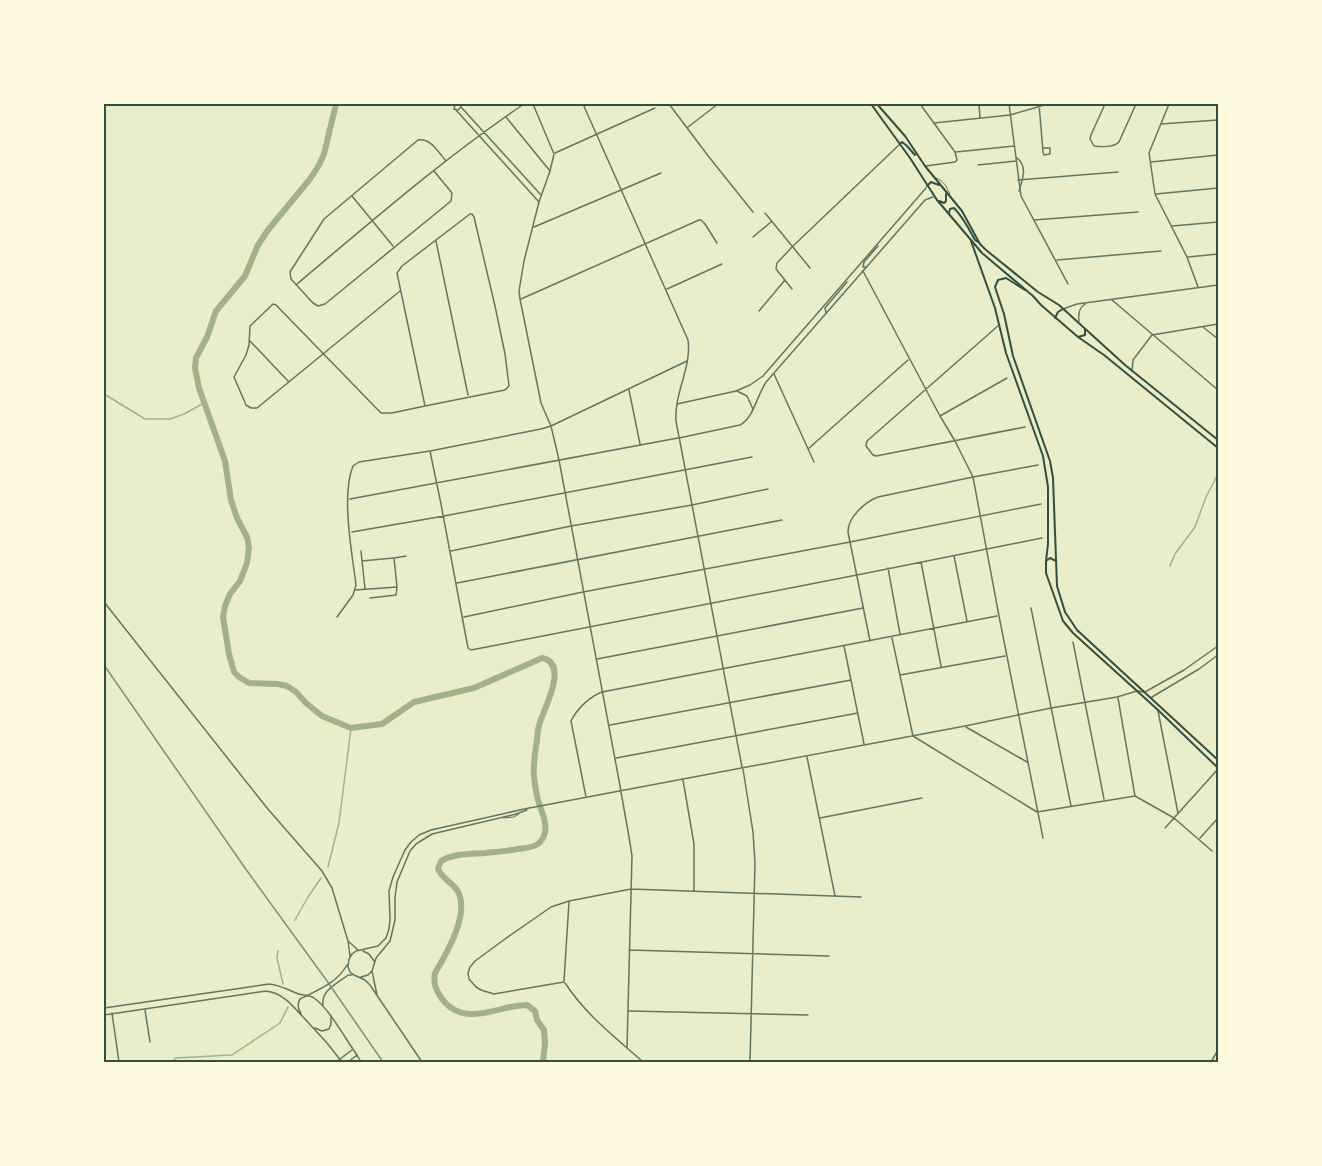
<svg xmlns="http://www.w3.org/2000/svg" width="1322" height="1166" font-family="Bitter,serif">
  <style>
    .lines { fill: none; stroke-linecap: round; stroke-linejoin: round }
    .stream { stroke: #a3b18a; stroke-width: 1.5 }
    .river { stroke: #a3b18a; stroke-width: 6 }
    .service { stroke: #617663; stroke-width: 1 }
    .minor { stroke: #617663; stroke-width: 1.5 }
    .tertiary { stroke: #617663; stroke-width: 1.5 }
    .secondary { stroke: #344e41; stroke-width: 2 }
    .primary { stroke: #344e41; stroke-width: 2 }
    .rail { stroke: #7c8e77; stroke-width: 1.5 }
    .neatline { fill: none; stroke: #344e41; stroke-width: 2 }
  </style>
  <rect width="100%" height="100%" fill="#e9edc9"/>
  <g class="lines">
    <path class="stream" d="M104 394 145 419H170L184 414 204 403
      M1170 566 1175 554 1195 527 1206 497 1218 474
      M328 867 339 823 351 728
      M295 920 308 897 321 878
      M278 951 277 958 283 984
      M171 1062 176 1058 232 1055 280 1023 288 1007"/>
    <path class="river" d="M336 104 324 154 319 165 310 179 268 230 258 245 245 276 216 311 207 337 196 358 195 368 199 388 225 461 231 500 237 518 247 537 249 547 247 563 240 581 230 594 225 606 223 617 229 654 234 672 239 677 249 683 278 684 287 686 296 692 306 703 322 716 351 728 382 724 414 702 474 688 542 658C569 663 545 707 540 722 538 728 537 734 537 740 535 752 533 765 534 777 535 784 536 793 538 800 542 813 552 831 539 843 534 848 525 848 518 849 507 851 496 852 485 853 470 854 454 853 441 861L438 869C443 880 451 881 457 890 471 912 447 953 435 973 433 983 436 990 442 999 465 1029 498 1005 527 1005L535 1011 537 1020 544 1030 545 1043 543 1062"/>
    <path class="service" d="M936 178C944 181 947 187 950 195
      M503 818 514 817 519 814"/>
    <path class="minor" d="M455 104 454 109 458 110
      M669 104 709 157 753 212
      M979 104 980 118
      M1009 104 1021 196 1068 284
      M1039 104 1043 152 1044 155 1050 154V148H1043
      M1105 104 1091 135 1090 139 1094 146C1102 147 1113 148 1119 142L1136 104
      M1169 104 1149 153 1155 194 1187 257 1198 287
      M461 107 541 195
      M459 109 461 107 460 104
      M456 110 539 202
      M506 117 550 171
      M934 123 1010 115 1048 104
      M1161 124 1218 120
      M688 127 718 104
      M956 152 1014 146
      M555 153 655 108
      M1016 157C1028 166 1023 178 1019 191
      M1151 162 1218 155
      M978 165 1016 161
      M434 171 452 193 451 201 325 304 318 306 313 303 291 279 290 272 324 219 418 140C431 138 438 152 446 161
      M1018 180 1118 172
      M1156 194 1218 188
      M352 196 393 246
      M765 213 810 268
      M470 214H472L474 217 495 306 505 354 509 386 505 390 425 406 397 273 402 266Z
      M1034 220 1138 212
      M1172 226 1218 222
      M534 227 661 173
      M753 237 771 222
      M436 241 468 395
      M1188 257 1218 254
      M1057 260 1161 251
      M863 271 940 416 955 441 973 477 999 616 1043 838
      M297 284C371 222 444 158 524 104
      M667 289 722 264
      M792 289 776 269 777 263 792 247 900 144
      M400 291 257 408H251L246 405 234 377 246 355 249 345 250 326 273 304 276 305 381 413H392L425 406
      M521 299 699 220H701L705 224 717 243
      M1112 300 1218 390
      M1063 309 1077 304 1218 285
      M759 311 785 280
      M1079 321C1078 314 1079 308 1085 304
      M999 325 867 441 866 446 873 455 876 456 1025 427
      M1203 327 1218 339
      M250 341 288 381
      M1132 371 1133 360 1152 335 1218 324
      M774 374 814 462
      M629 390 640 444
      M737 391 747 396 753 409
      M940 416 1007 378
      M808 449 908 360
      M430 451 441 504 468 648 471 650 857 575 1042 538
      M350 499 678 438
      M352 532 444 516 752 457
      M361 551 365 589
      M451 551 571 526 692 505 768 489
      M954 556 967 621
      M362 561 393 558
      M921 562 941 666
      M888 568 900 634
      M457 583 782 520
      M355 590 397 587 394 558 406 556
      M370 598 396 595 397 588
      M1031 608 1071 806
      M337 617 353 595 356 585C352 553 341 495 353 466L359 462 430 451 541 429 551 426 687 361
      M464 617 583 592 850 542 1041 504
      M892 638 913 736 1037 812 1135 796 1174 818 1212 851
      M870 641 848 532C848 517 865 502 878 497L973 477 1038 465
      M1073 642 1104 799
      M844 646 864 744
      M597 659 863 608
      M900 675 1005 656
      M1118 698 1135 796
      M1158 711 1178 813
      M610 725 851 680
      M966 727 1027 762
      M807 757 835 896
      M616 758 858 713
      M743 769 753 832 755 863 750 1062
      M683 780 694 844V891
      M621 792 629 837 632 856 627 1048
      M586 797 571 721C577 709 589 697 602 692L997 616
      M820 818 922 798
      M1165 828 1218 769
      M1200 838 1218 818
      M629 950 829 956
      M564 981 569 902
      M564 982 494 994 481 990 476 987 469 979 468 973 470 967 475 961 505 939 551 907 569 901 631 889 861 897
      M565 983C586 1015 615 1037 643 1062
      M145 1010 150 1042
      M629 1011 808 1015
      M112 1013 119 1062
      M336 1062 352 1050
      M348 1062 357 1055 361 1062
      M1211 1062 1218 1050"/>
    <path class="tertiary" d="M533 104 554 154 550 171 539 202 524 261 519 291 520 299 541 403 551 426 559 460 621 791
      M583 104 688 340C692 367 674 393 676 421L742 767
      M920 104 955 152 957 160 955 162 926 166
      M866 267H863L864 262 878 246
      M826 313 825 308 847 282
      M677 404 736 391 750 385 763 376 926 188
      M679 438 740 425C754 418 757 394 767 381L925 200 933 197
      M104 602 267 808 322 871 332 888 348 941
      M1152 697 1199 669 1218 655
      M363 951 369 954 374 961
      M350 956 348 941 358 950
      M361 977 368 975 372 971
      M377 995 372 971 376 958 390 941 395 920V898L397 882 410 851 416 844 432 834 516 814 527 810
      M323 1005C321 990 337 984 348 975H352
      M104 1008 269 984C279 985 287 989 296 993 302 996 308 994 314 998 329 1008 346 1040 357 1055
      M301 1014C298 1009 297 1004 300 999 318 990 337 983 347 965
      M104 1015 266 991C283 993 292 1005 303 1017
      M304 1018 327 1043 342 1062
      M315 1028 322 1031 329 1029 331 1024V1017
      M422 1062 370 985 365 980 354 975 350 972 348 967 349 959 352 954 356 951 378 946 386 938 389 929 390 919 389 891 393 877 405 850 411 842 419 835 431 830 524 809 965 726 1051 708 1117 697 1137 691 1145 692 1184 670 1218 646"/>
    <path class="secondary" d="M971 241 995 308 1006 353 1043 456 1048 487V544L1046 561V573L1063 621 1073 633 1158 710 1218 768
      M1025 290 1006 278 998 280 995 287 1004 314 1013 356 1050 461 1053 478 1057 586 1065 612 1077 630 1218 760
      M1046 561 1050 558 1056 561"/>
    <path class="primary" d="M871 104 910 158 937 200 982 253 1033 296 1041 305 1078 337 1104 355 1218 448
      M877 104 905 136 925 166 962 211 980 244 986 250 1038 292 1059 305 1125 365 1218 440
      M900 144 902 142 906 145 915 155
      M927 186 931 182 939 185
      M939 201 944 203 946 201V194
      M949 213 950 209 954 208C963 217 969 229 975 240L978 242
      M1055 318 1058 312 1063 309
      M1078 337 1085 335V329"/>
    <path class="rail" d="M104 665 245 868 327 981 383 1062"/>
  </g>
  <rect width="1322" height="1166" fill="none" stroke="#fefae0" stroke-width="210"/>
  <rect x="105" y="105" width="1112" height="956" class="neatline"/>
</svg>
